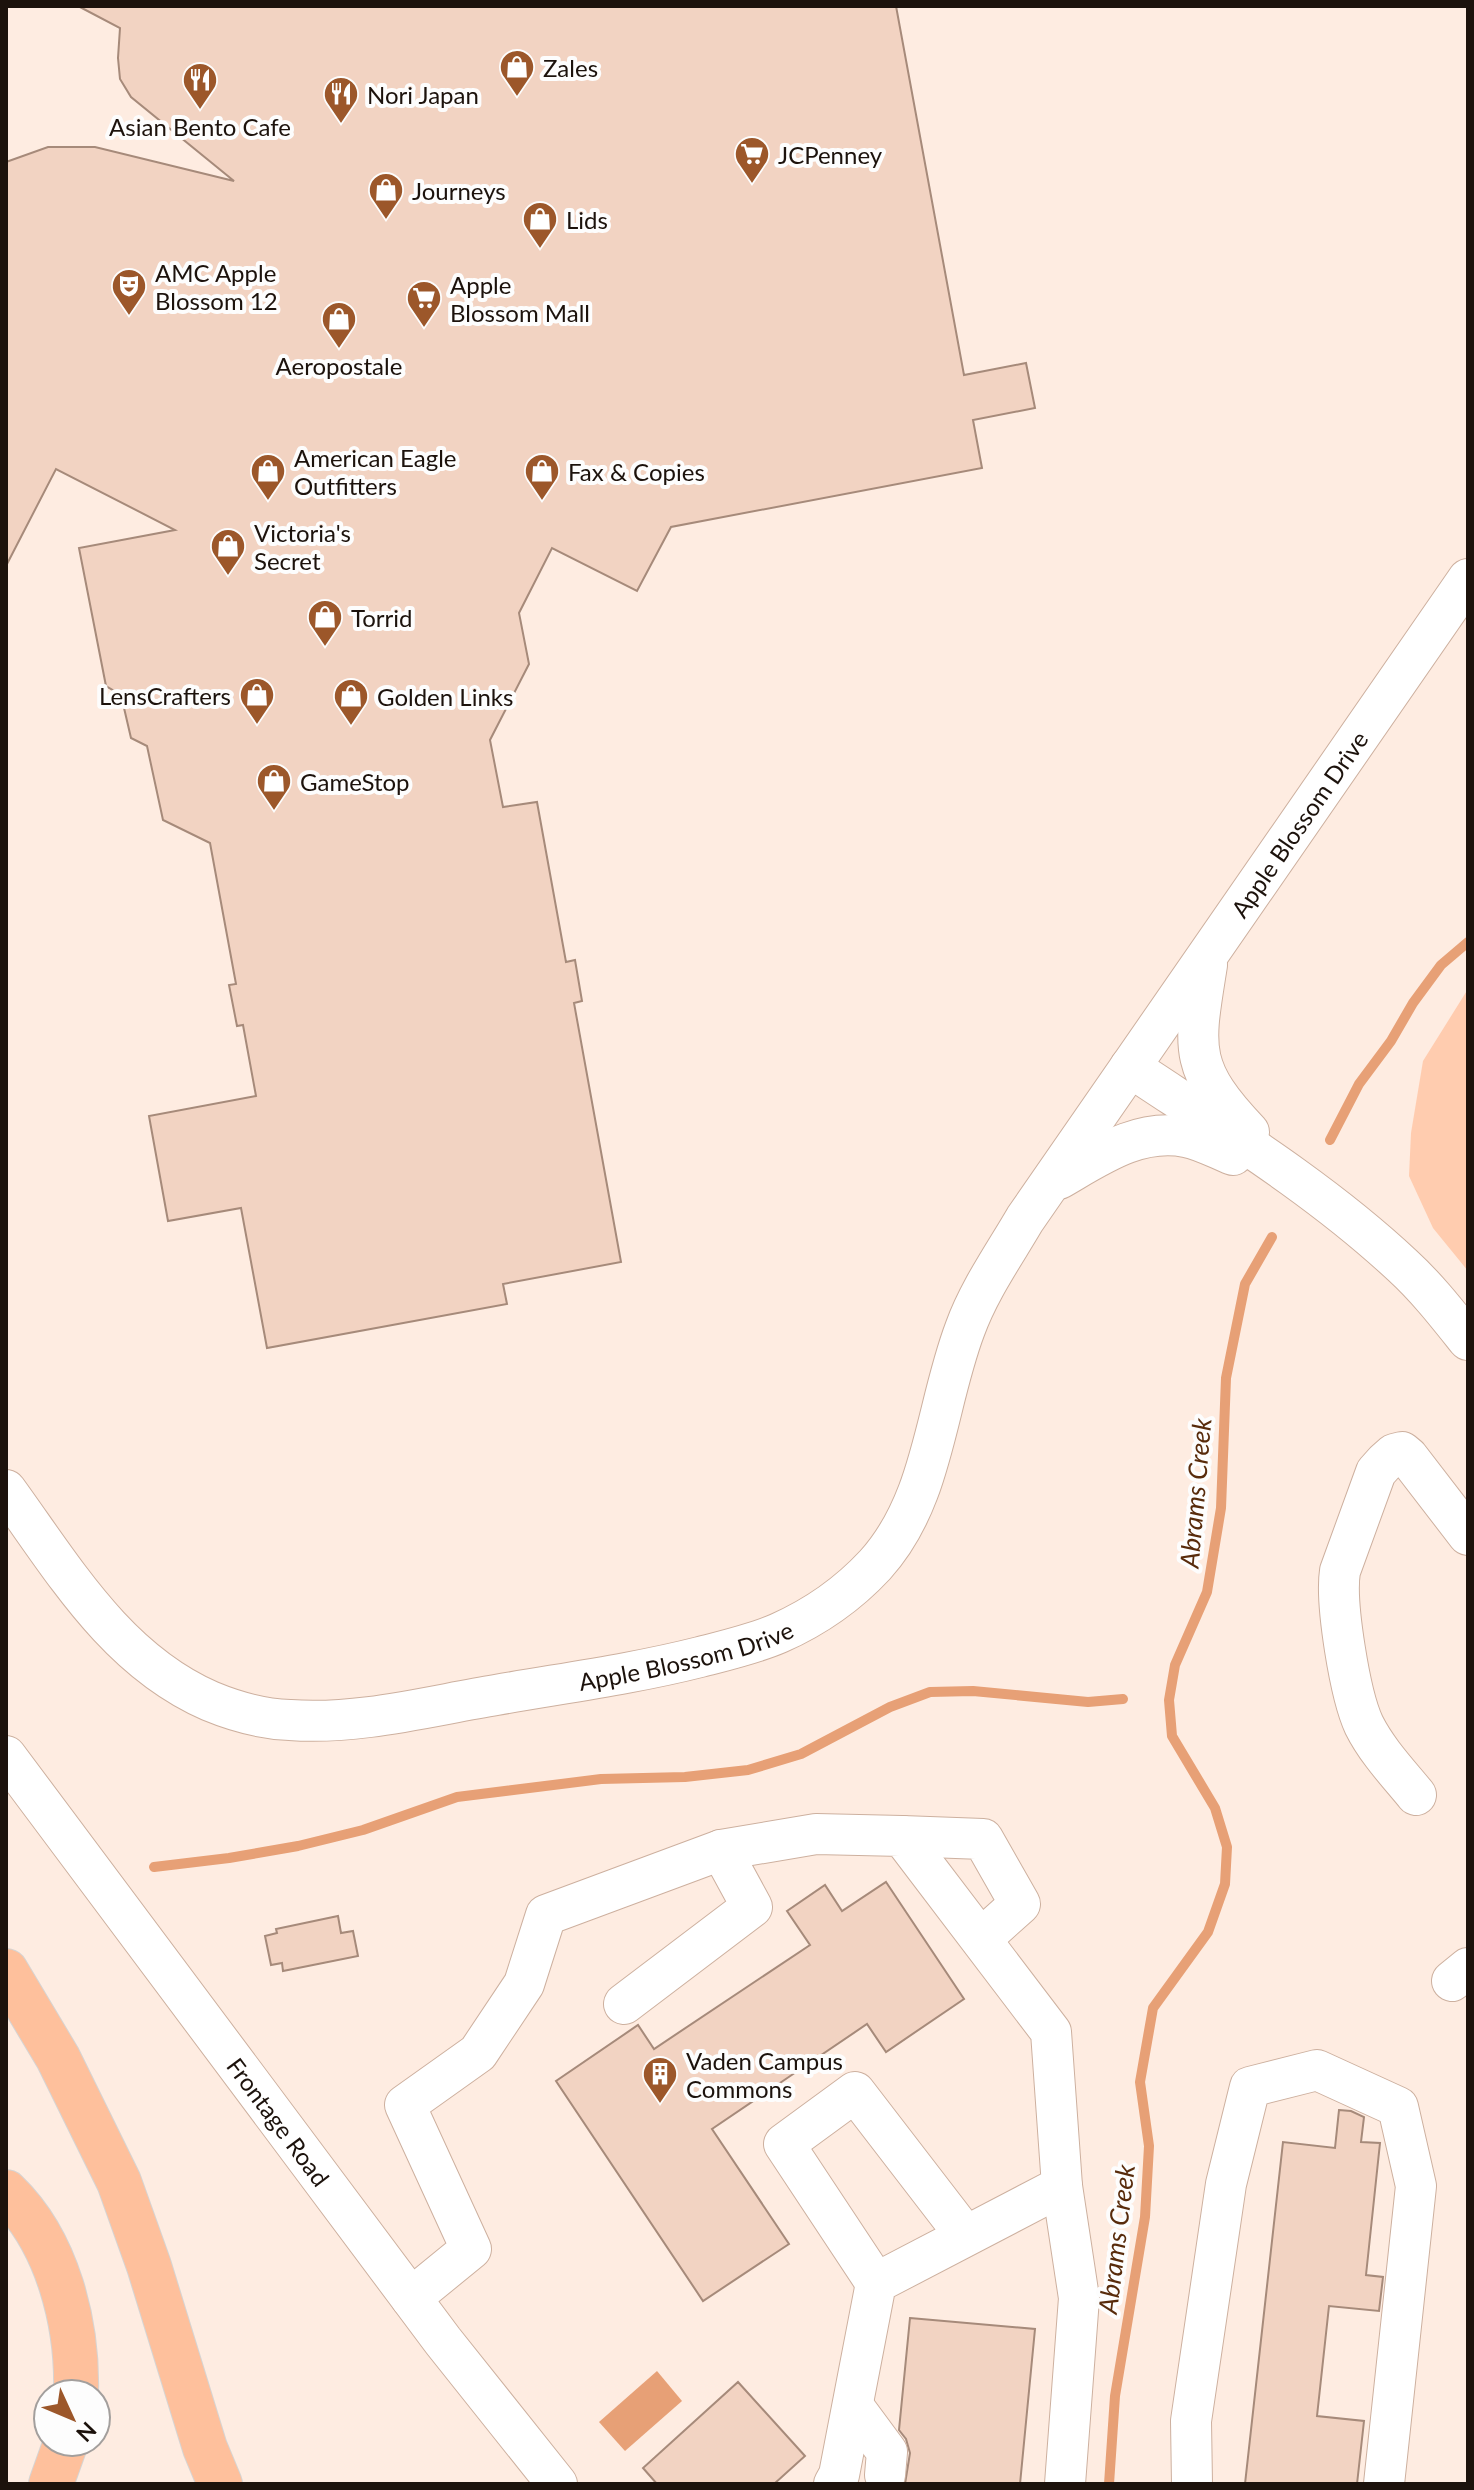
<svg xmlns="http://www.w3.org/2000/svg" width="1474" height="2490" font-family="Lato,sans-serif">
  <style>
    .green { fill: #ffccaf }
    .water { fill: #e7a076 }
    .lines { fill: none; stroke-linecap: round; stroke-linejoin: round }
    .stream { stroke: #e7a076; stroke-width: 10 }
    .building { fill: #f2d3c2; stroke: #a68a7a; stroke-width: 2 }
    .minor-casing { stroke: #cdb09f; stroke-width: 42 }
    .highway-casing { stroke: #d6d4d3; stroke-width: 46 }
    .minor { stroke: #fff; stroke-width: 40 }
    .highway { stroke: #fec09c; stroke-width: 44 }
    .labels { text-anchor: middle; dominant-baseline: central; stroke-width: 8; stroke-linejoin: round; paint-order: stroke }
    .poi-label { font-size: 24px; fill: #1c120c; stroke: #fdfdfd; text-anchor: start }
    .street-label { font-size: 24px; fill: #1c120c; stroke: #fdfdfd }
    .water-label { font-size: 26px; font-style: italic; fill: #582b0b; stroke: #fdfdfd }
  </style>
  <rect width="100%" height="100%" fill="#feece1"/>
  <path class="green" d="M1468 989V1271L1433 1228 1409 1176 1411 1133 1423 1061Z"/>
  <path class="water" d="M657 2371 682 2401 625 2451 599 2422Z"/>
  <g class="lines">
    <path class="stream" d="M1330 1140 1359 1084 1391 1041 1413 1003 1441 965 1468 942
      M154 1867 229 1858 298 1846 363 1830 457 1797 601 1779 685 1777 748 1770 801 1754 890 1707 930 1692 973 1691 1088 1702 1123 1699
      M1109 2484 1115 2396 1145 2217 1149 2146 1140 2082 1153 2008 1208 1932 1225 1884 1227 1847 1215 1808 1172 1736 1169 1700 1175 1665 1207 1592 1221 1508 1226 1378 1245 1284 1272 1237"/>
  </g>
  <path class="building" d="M78 6H896L964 375 1026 363 1035 408 973 420 982 468 671 527 637 591 552 548 519 613 529 664 490 740 503 807 537 802 566 962 575 960 582 1001 574 1003 621 1262 503 1284 507 1304 267 1348 241 1208 168 1221 149 1116 256 1096 243 1025 237 1026 229 985 236 984 210 843 163 820 147 746 131 738 121 695 106 686 79 548 175 530 56 469 6 566V162L48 147H95L234 181 131 97 120 79 118 58 120 28Z
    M886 1882 964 1999 886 2052 867 2024 712 2129 789 2244 703 2301 556 2081 638 2025 654 2049 810 1945 787 1911 825 1885 842 1911Z
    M338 1916 341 1933 353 1931 358 1956 283 1971 282 1963 271 1965 265 1936 277 1933 276 1929Z
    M1339 2110 1351 2111 1364 2117 1361 2142 1380 2143 1366 2275 1383 2277 1379 2311 1329 2306 1317 2416 1364 2421 1357 2484H1245L1283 2142 1335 2148Z
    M910 2318 1035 2329 1020 2484H905L910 2453 906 2439 899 2430Z
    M738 2382 805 2456 774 2484H657L643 2468Z"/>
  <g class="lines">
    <defs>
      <g id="minor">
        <path d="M1207 965C1194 1047 1187 1067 1249 1132"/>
        <path d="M1130 1067C1223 1129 1321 1189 1403 1266 1427 1288 1448 1315 1468 1340"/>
        <path d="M1059 1179C1099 1156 1138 1128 1186 1137 1202 1140 1218 1149 1233 1155"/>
        <path id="s1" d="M6 1490C64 1570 116 1660 210 1701 234 1711 264 1719 290 1720 359 1725 429 1706 496 1695 564 1683 633 1674 700 1657 727 1650 754 1644 779 1633 815 1617 848 1594 875 1565 934 1500 935 1408 965 1329 979 1290 1004 1255 1025 1219L1468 579"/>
        <path id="s2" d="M6 1756 443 2341 557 2484"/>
        <path d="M1416 1795C1398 1773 1377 1751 1364 1725 1350 1695 1335 1603 1340 1571L1376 1472 1385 1462 1394 1454 1402 1452 1408 1457 1468 1535"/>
        <path d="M902 1836 983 1839 1020 1904 981 1939"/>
        <path d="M1452 1981 1468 1968"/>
        <path d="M624 2004 752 1907 721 1850"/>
        <path d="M1062 2186 1079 2298 1065 2484"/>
        <path d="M876 2283 784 2144 855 2092 965 2235"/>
        <path d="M411 2298 471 2249 405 2105 478 2053 524 1984 546 1915 721 1850 816 1834 902 1836 1051 2032 1062 2186 876 2283 839 2475 834 2484"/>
        <path d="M853 2406 887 2452 885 2475"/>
        <path d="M1192 2484 1191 2421 1226 2184 1250 2087 1317 2070 1398 2107 1416 2186 1384 2484"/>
      </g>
      <path id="highway" d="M6 1971 58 2058 119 2182 149 2266 205 2448 220 2484
        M6 2192C58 2242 78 2324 76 2394
        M51 2484 66 2442"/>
    </defs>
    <use href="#minor" class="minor-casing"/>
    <use href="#highway" class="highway-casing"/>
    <use href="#minor" class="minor"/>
    <use href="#highway" class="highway"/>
  </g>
  <defs>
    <symbol id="shop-pin" viewBox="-11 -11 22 30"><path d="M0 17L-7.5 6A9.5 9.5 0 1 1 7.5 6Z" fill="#9c572a" stroke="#fdfdfd"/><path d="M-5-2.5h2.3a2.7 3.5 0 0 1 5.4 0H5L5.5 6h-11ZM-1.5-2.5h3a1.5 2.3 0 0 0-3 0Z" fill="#fff"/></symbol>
    <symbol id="restaurant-pin" viewBox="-11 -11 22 30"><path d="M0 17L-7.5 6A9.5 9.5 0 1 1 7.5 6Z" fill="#9c572a" stroke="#fdfdfd"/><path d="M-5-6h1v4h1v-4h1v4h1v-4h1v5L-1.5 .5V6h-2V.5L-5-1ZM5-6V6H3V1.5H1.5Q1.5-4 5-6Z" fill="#fff"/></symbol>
    <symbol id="supermarket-pin" viewBox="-11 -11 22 30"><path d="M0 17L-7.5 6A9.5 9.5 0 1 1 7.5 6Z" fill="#9c572a" stroke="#fdfdfd"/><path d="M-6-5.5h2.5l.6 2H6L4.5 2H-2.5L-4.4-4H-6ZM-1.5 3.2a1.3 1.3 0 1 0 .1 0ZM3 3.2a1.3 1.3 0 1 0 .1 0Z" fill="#fff"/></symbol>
    <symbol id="theatre-pin" viewBox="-11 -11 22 30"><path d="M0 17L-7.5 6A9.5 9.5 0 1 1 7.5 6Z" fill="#9c572a" stroke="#fdfdfd"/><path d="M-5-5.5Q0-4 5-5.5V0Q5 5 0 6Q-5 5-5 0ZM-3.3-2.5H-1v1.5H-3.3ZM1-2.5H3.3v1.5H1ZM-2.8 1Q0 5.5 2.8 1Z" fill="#fff"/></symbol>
    <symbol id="building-pin" viewBox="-11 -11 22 30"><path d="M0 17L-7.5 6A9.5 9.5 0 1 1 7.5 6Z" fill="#9c572a" stroke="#fdfdfd"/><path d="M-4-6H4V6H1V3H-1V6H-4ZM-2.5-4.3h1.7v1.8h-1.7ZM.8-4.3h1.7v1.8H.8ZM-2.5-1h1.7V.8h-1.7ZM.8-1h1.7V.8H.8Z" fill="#fff"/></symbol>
  </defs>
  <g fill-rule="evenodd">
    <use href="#shop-pin" x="497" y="47" width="40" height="54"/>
    <use href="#restaurant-pin" x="180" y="60" width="40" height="54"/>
    <use href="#restaurant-pin" x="321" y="74" width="40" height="54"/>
    <use href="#supermarket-pin" x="732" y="134" width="40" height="54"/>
    <use href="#shop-pin" x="366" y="170" width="40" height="54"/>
    <use href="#shop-pin" x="520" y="199" width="40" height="54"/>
    <use href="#theatre-pin" x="109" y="266" width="40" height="54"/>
    <use href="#supermarket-pin" x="404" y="278" width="40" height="54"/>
    <use href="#shop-pin" x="319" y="299" width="40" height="54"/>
    <use href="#shop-pin" x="248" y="451" width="40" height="54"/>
    <use href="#shop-pin" x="522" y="451" width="40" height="54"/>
    <use href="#shop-pin" x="208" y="526" width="40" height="54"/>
    <use href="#shop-pin" x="305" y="597" width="40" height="54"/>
    <use href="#shop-pin" x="237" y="675" width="40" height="54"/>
    <use href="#shop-pin" x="331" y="676" width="40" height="54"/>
    <use href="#shop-pin" x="254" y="761" width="40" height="54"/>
    <use href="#building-pin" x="640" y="2054" width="40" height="54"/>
  </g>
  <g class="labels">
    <g class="poi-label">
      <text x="543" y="67">Zales</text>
      <text x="367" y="94">Nori Japan</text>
      <text x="200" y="126" text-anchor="middle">Asian Bento Cafe</text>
      <text x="778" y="154">JCPenney</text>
      <text x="412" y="190">Journeys</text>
      <text x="566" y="219">Lids</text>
      <text x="155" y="272">AMC Apple<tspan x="155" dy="28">Blossom 12</tspan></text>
      <text x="450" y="284">Apple<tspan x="450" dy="28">Blossom Mall</tspan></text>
      <text x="339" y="365" text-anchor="middle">Aeropostale</text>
      <text x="294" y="457">American Eagle<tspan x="294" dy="28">Outfitters</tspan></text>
      <text x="568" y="471">Fax &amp; Copies</text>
      <text x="254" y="532">Victoria's<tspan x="254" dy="28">Secret</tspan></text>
      <text x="351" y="617">Torrid</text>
      <text x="231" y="695" text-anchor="end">LensCrafters</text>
      <text x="377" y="696">Golden Links</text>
      <text x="300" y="781">GameStop</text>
      <text x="686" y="2060">Vaden Campus<tspan x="686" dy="28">Commons</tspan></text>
    </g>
    <g class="street-label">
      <text stroke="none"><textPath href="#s1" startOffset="1858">Apple Blossom Drive</textPath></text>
      <text stroke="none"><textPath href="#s1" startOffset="782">Apple Blossom Drive</textPath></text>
      <text stroke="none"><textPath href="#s2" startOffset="456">Frontage Road</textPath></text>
    </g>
    <g class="water-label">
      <text transform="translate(1195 1493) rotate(-85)">Abrams Creek</text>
      <text transform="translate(1116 2239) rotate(-83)">Abrams Creek</text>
    </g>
  </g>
  <rect width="1474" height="2490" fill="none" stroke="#1c120c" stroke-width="16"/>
  <g transform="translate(72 2418) rotate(134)"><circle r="38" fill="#fdfdfd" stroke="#a39f9d" stroke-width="2"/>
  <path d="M0-6L14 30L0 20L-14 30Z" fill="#9c572a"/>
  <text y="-12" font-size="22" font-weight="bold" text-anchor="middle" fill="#1c120c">N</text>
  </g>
</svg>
